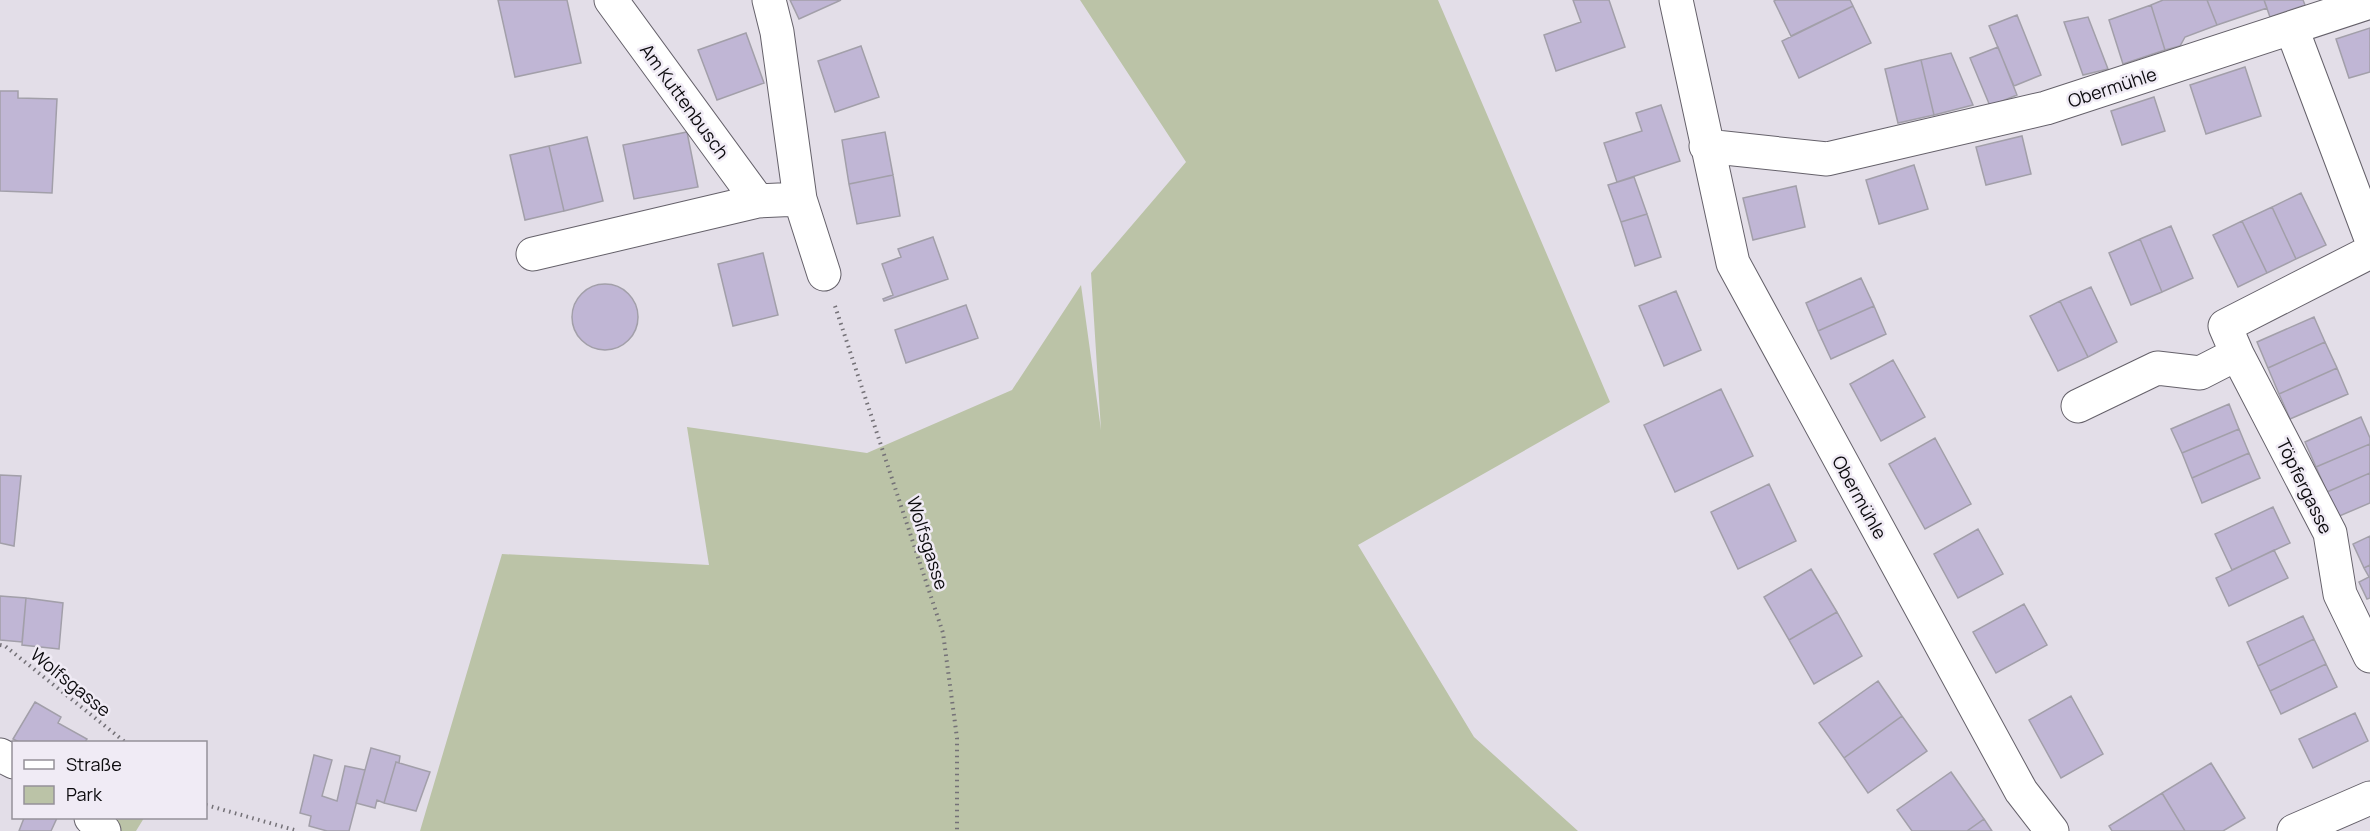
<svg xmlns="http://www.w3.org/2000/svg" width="2370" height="831" font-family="Manrope,sans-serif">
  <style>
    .green { fill: #bbc3a7 }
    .building { fill: #c0b6d5; stroke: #a29fa9; stroke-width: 1.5 }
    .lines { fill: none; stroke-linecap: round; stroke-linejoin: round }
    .minor-casing { stroke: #65616a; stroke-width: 35 }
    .path { stroke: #747177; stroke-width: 4; stroke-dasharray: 1.5 4.5; stroke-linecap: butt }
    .minor { stroke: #fff; stroke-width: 33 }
    .labels { text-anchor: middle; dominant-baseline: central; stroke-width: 5; stroke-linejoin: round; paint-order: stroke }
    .street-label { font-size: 18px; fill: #0c0b0e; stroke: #f0ebf5 }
  </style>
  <rect width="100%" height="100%" fill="#e3dee8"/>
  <path class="green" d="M1080 0H1438L1610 402 1358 545 1474 737 1578 831H420L502 554 709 565 687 427 867 453 1012 390 1081 285 1101 430 1091 273 1186 162Z
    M106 818H144L136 831H118Z"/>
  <path class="building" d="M498 0H567L581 63 515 77Z
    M790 0H841L799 19Z
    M1573 0H1609L1625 47 1556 71 1544 35 1581 22Z
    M1776 0H1850L1853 6 1791 36 1774 1Z
    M2163 0H2207L2217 25 2185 37 2180 46 2165 50 2151 5Z
    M2207 0H2264L2267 8 2217 25Z
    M2264 0H2303L2305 5 2270 17Z
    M2151 5 2165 50 2123 64 2109 20Z
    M1853 6 1871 43 1799 78 1782 41Z
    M2017 15 2041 75 2014 86 1989 26Z
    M2088 17 2108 69 2083 75 2064 22Z
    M2370 28V72L2349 78 2336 39Z
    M746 33 764 83 717 100 698 50Z
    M861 46 879 97 835 112 818 61Z
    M1998 47 2017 95 1990 106 1970 58Z
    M1951 53 1973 105 1934 115 1921 60Z
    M1921 60 1934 115 1898 123 1885 69Z
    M2245 67 2261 116 2206 134 2190 85Z
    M0 91H18V98L57 99 52 193 0 191Z
    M2154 97 2165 131 2122 145 2111 111Z
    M1661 105 1680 161 1617 182 1604 143 1642 131 1636 113Z
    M687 132 698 187 634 199 623 145Z
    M885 132 893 175 849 184 842 140Z
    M2022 136 2031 174 1986 185 1976 147Z
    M587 137 603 201 564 211 549 146Z
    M549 146 564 211 525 220 510 155Z
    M1914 165 1928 209 1879 224 1866 180Z
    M893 175 900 216 857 224 849 184Z
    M1634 177 1647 214 1621 222 1608 185Z
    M1796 186 1805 227 1753 240 1743 198Z
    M2301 193 2326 245 2296 259 2272 207Z
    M2272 207 2296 259 2267 273 2242 221Z
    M1647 214 1661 257 1635 266 1621 222Z
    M2242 221 2267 273 2238 287 2213 235Z
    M2171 226 2193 278 2162 292 2140 239Z
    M933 237 948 279 884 301 883 299 893 295 882 264 901 257 898 249Z
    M2140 239 2162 292 2131 305 2109 253Z
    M763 253 778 315 733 326 718 264Z
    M1861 278 1874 306 1818 331 1806 303Z
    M572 317a33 33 0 1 1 66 0a33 33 0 1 1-66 0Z
    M2091 287 2117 342 2088 357 2060 301Z
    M1676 291 1701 350 1664 366 1639 306Z
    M2060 301 2088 357 2058 371 2030 316Z
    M966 305 978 338 906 363 895 330Z
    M1874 306 1886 334 1831 359 1818 331Z
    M2314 317 2325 342 2268 368 2257 342Z
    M2325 342 2337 368 2279 394 2268 368Z
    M1893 360 1925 417 1881 441 1850 384Z
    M2337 368 2348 394 2290 419 2279 394Z
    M1721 389 1753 456 1675 492 1644 425Z
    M2229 404 2239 429 2182 453 2171 429Z
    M2361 417 2370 438V444L2316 467 2305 442Z
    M2239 429 2249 453 2192 478 2182 453Z
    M1935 438 1971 504 1925 529 1889 464Z
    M2370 444V473L2327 492 2316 467Z
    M2249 453 2260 478 2202 503 2192 478Z
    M2370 473V503L2337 517 2327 492Z
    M0 475 21 476 14 546 0 543Z
    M1769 484 1796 541 1738 569 1711 512Z
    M2273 507 2290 543 2232 570 2215 534Z
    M1978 529 2003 574 1958 598 1934 554Z
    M2370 536V565L2364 568 2353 544Z
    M2274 550 2288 578 2229 606 2216 578Z
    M2370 565V598L2367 599 2359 582 2369 577 2364 568Z
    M1811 569 1837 612 1789 640 1764 597Z
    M0 596 26 598 22 642 0 640Z
    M26 598 63 603 59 649 22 645Z
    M2024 604 2047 645 1996 673 1973 632Z
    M1837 612 1862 656 1814 684 1789 640Z
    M2303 616 2314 639 2258 666 2247 642Z
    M2314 639 2326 664 2270 691 2258 666Z
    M2326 664 2337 687 2281 714 2270 691Z
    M1878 681 1902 716 1844 758 1819 723Z
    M2071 696 2103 754 2061 778 2029 720Z
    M35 702 61 717 58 723 87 739 85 742H19L13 739Z
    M2355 713 2368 741 2313 768 2299 739Z
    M1902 716 1927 751 1868 793 1844 758Z
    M371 748 400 756 399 763 396 762 384 803 377 800 375 808 356 803Z
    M314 755 332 760 322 796 337 801 345 766 365 770 349 831H327L309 826 311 816 300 813Z
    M396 762 430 772 416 811 384 803Z
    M2211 763 2245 818 2223 831H2185L2162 793Z
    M1951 772 1984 819 1967 831H1912L1897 810Z
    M2162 793 2185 831H2112L2109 826Z
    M24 818H57L51 831H19Z
    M1984 819 1992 831H1967Z"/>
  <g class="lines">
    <defs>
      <path id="minor" d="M611 0 758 201
        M769 0 777 32 800 199 824 274
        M1676 0 1733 263 2021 791 2052 831
        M2292 29 2370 236
        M1706 146 1827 159 2046 108 2370 2
        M533 254 758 201 800 199
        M2237 354 2330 533 2340 594 2370 656
        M2078 406 2157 368 2200 373 2237 354 2225 326 2370 252
        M0 755 14 762
        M91 818 104 831
        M2294 831 2370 798"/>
    </defs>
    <use href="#minor" class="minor-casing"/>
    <path class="path" d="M835 306 943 633 957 738V831
      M0 645 5 646 125 742
      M206 805 298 831"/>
    <use href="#minor" class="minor"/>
  </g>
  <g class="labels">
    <g class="street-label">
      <text transform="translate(2112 87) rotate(-18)">Obermühle</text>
      <text transform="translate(685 101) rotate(54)">Am Kuttenbusch</text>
      <text transform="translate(2305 486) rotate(64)">Töpfergasse</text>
      <text transform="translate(1860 497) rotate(61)">Obermühle</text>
      <text transform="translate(928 543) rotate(72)">Wolfsgasse</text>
      <text transform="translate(71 682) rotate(39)">Wolfsgasse</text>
    </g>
  </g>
  <rect x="12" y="741" width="195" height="78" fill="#f0ebf5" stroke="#959199" stroke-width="1.5"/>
  <rect x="24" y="760" width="30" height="9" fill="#ffffff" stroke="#959199" stroke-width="1.5"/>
  <text x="66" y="771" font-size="18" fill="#0c0b0e">Straße</text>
  <rect x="24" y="786" width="30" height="18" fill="#bbc3a7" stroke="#959199" stroke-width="1.5"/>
  <text x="66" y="801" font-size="18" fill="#0c0b0e">Park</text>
</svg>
